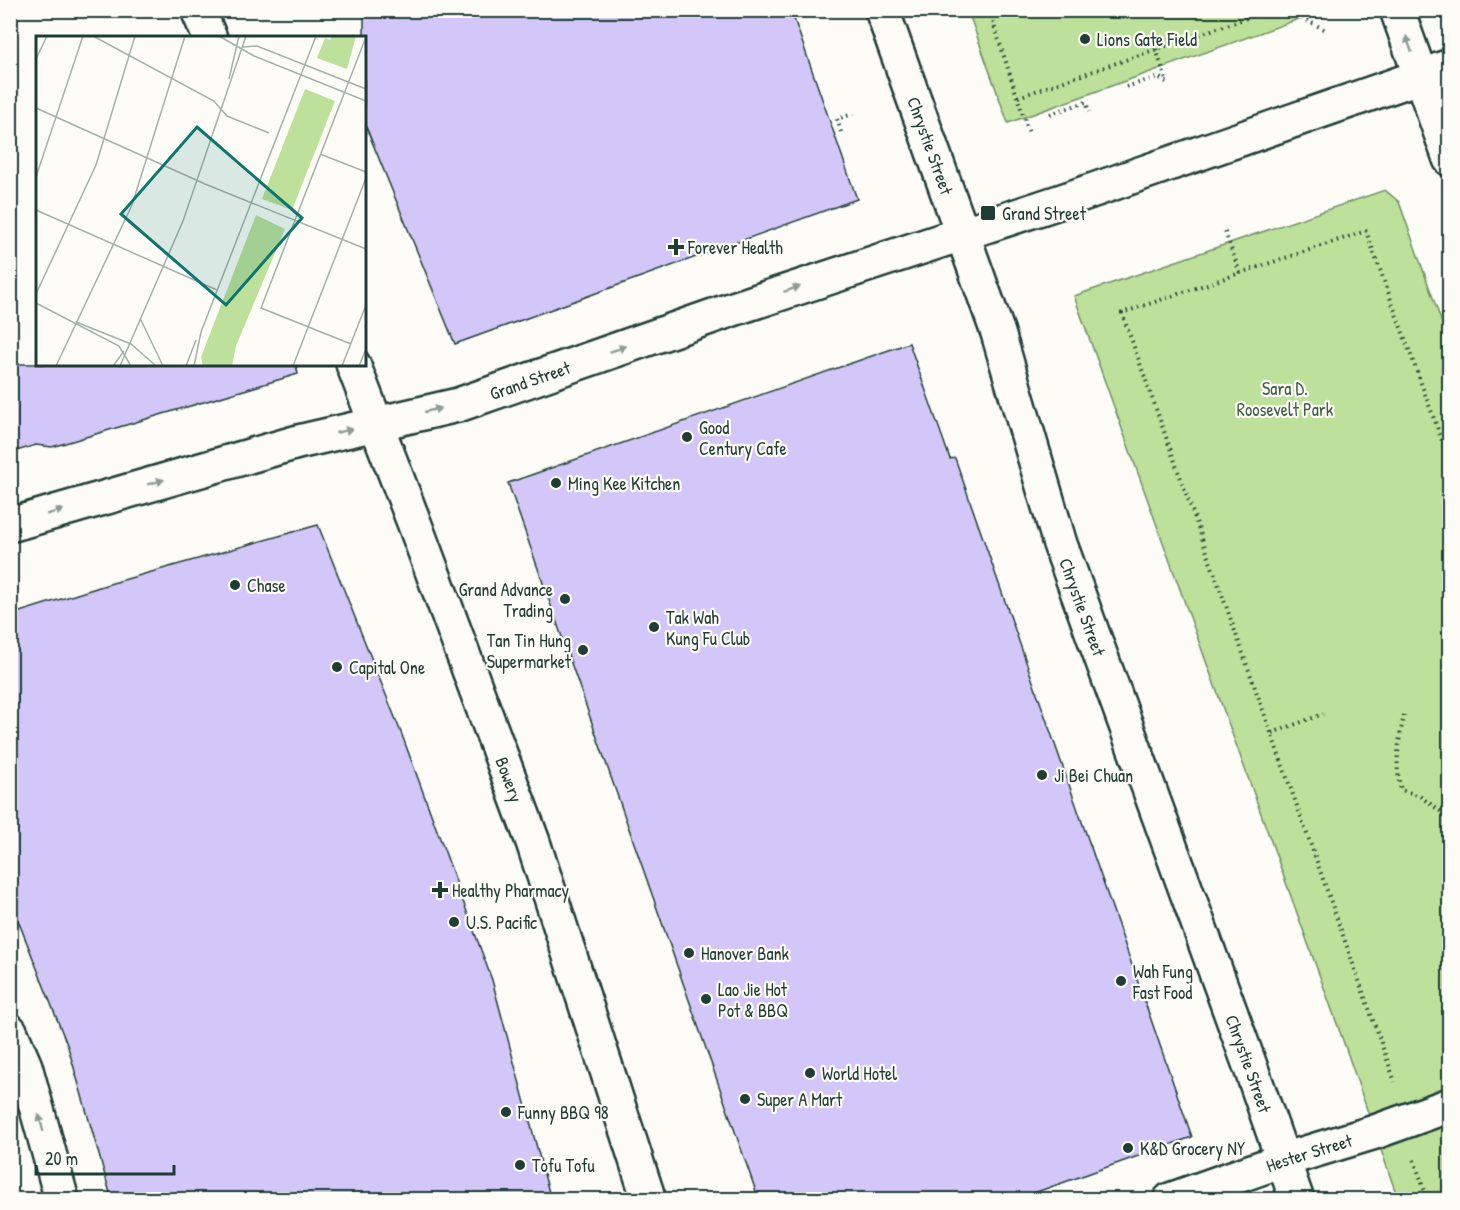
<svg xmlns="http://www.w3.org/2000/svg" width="1460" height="1210" font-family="'Patrick Hand',sans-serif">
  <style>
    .green { fill: #bde09a; stroke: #6e8e67; stroke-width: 1.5 }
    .building { fill: #d3c7f9; stroke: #1f3d34; stroke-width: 1.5 }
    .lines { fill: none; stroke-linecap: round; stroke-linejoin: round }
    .minor-casing { stroke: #1f3d34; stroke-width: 38 }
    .major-casing { stroke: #1f3d34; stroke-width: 38 }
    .path { stroke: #1f3d34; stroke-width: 4; stroke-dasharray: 1.5 4.5; stroke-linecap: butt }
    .minor { stroke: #fdfcf7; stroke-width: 33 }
    .major { stroke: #fdfcf7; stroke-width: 33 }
    .oneway { fill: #8e9c96 }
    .poi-dot { fill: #1f3d34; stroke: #fdfcf7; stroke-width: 2 }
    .labels { text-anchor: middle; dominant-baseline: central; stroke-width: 4.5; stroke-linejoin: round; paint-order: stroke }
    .poi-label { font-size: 18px; fill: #1f3d34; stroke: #fdfcf7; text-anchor: start }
    .street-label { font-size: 18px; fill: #1f3d34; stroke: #fdfcf7 }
    .park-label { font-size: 18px; fill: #3f5e48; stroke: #fdfcf7 }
    .inset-road { fill: none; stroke: #a4b0a9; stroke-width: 1.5 }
    .view { fill: #0f766e; fill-opacity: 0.15; stroke: #0f766e; stroke-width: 3 }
    .inset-edge { fill: none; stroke: #1f3d34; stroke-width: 3 }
  </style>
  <rect width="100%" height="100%" fill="#fdfcf7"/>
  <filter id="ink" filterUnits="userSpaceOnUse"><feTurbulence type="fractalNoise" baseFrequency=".0167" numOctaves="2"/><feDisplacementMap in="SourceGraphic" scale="12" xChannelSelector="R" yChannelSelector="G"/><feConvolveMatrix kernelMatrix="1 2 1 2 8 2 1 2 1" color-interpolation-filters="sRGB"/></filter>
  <g filter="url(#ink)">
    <path class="green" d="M968 11V10L1321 11 1008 123Z
      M1385 190 1399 202 1449 343V1199H1398L1345 1046 1074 296Z"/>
    <path class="building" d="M364 10H791L857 199 455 344 364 122Z
      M909 343 950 459 955 458 1192 1137 1014 1200H759L508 483Z
      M10 364H296L298 374 52 447 36 445 10 453Z
      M318 525 402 735 492 980 551 1200H112L68 1047 10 900V615L109 584Z"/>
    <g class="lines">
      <defs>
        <g id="minor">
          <path d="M1397 10 1450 159"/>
          <path d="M10 1031 25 1066 62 1200"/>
          <path id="s1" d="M1170 1200 1283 1160 1375 1132 1450 1105"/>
        </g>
        <g id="major">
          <path d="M198 10 210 38"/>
          <path id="s2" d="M882 10 998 333 1060 544 1253 1074 1297 1200"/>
          <path id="s3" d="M353 364 415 525 533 842 649 1200"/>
          <path id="s4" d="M10 525 298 442 458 405 736 308 1065 200 1450 66"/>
        </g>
      </defs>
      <use href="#minor" class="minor-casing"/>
      <use href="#major" class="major-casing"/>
      <path class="path" d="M989 10 1029 133
        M1285 10 1328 31
        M1156 49 1167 83
        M1126 87 1158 77 1168 83
        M1018 97 1270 10
        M1050 114 1086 102 1089 112
        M841 132 837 119 853 114
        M1225 232 1240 273 1122 313 1395 1082
        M1240 273 1366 231 1450 463
        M1404 715C1399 740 1394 765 1401 790L1418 795 1450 818
        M1272 733 1323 714
        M1414 1160 1428 1200"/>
      <use href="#minor" class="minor"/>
      <use href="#major" class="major"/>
    </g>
    <defs><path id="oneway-solid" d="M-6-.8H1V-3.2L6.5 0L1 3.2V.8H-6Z" transform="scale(1.5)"/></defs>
    <g class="oneway">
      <use href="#oneway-solid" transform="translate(1409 44) rotate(-109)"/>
      <use href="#oneway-solid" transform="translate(792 289) rotate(-18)"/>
      <use href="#oneway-solid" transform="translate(618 349) rotate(-19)"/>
      <use href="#oneway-solid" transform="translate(433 410) rotate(-13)"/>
      <use href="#oneway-solid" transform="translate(344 431) rotate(-13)"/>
      <use href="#oneway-solid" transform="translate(156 482) rotate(-16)"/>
      <use href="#oneway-solid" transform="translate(55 512) rotate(-16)"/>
      <use href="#oneway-solid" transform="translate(41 1123) rotate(-105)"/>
    </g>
  </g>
  <g class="poi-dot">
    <circle cx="1085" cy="39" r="6"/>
    <rect x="980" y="205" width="16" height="16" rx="3"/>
    <path d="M673 238h6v6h6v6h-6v6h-6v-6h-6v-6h6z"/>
    <circle cx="687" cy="437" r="6"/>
    <circle cx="556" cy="483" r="6"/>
    <circle cx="235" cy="585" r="6"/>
    <circle cx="565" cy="599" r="6"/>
    <circle cx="654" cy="627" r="6"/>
    <circle cx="583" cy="650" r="6"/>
    <circle cx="337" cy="667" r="6"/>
    <circle cx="1042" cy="775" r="6"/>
    <path d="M437 881h6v6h6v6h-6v6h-6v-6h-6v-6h6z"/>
    <circle cx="454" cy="922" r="6"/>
    <circle cx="689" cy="953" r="6"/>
    <circle cx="1121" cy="981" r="6"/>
    <circle cx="706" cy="999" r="6"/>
    <circle cx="810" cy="1073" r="6"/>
    <circle cx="745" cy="1099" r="6"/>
    <circle cx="506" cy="1112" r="6"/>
    <circle cx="1128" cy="1148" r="6"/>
    <circle cx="520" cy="1165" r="6"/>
  </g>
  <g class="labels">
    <g class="poi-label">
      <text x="1097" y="39">Lions Gate Field</text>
      <text x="1002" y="213">Grand Street</text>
      <text x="688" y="247">Forever Health</text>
      <text x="699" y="427">Good<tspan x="699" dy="21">Century Cafe</tspan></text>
      <text x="568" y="483">Ming Kee Kitchen</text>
      <text x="247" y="585">Chase</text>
      <text x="553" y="589" text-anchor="end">Grand Advance<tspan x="553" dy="21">Trading</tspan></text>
      <text x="666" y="617">Tak Wah<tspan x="666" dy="21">Kung Fu Club</tspan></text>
      <text x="571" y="640" text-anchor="end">Tan Tin Hung<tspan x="571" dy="21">Supermarket</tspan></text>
      <text x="349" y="667">Capital One</text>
      <text x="1054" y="775">Ji Bei Chuan</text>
      <text x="452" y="890">Healthy Pharmacy</text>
      <text x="466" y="922">U.S. Pacific</text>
      <text x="701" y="953">Hanover Bank</text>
      <text x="1133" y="971">Wah Fung<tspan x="1133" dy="21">Fast Food</tspan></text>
      <text x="718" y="989">Lao Jie Hot<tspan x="718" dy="21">Pot &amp; BBQ</tspan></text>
      <text x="822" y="1073">World Hotel</text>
      <text x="757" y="1099">Super A Mart</text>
      <text x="518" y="1112">Funny BBQ 98</text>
      <text x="1140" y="1148">K&amp;D Grocery NY</text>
      <text x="532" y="1165">Tofu Tofu</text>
    </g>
    <g class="street-label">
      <text stroke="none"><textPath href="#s2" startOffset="144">Chrystie Street</textPath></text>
      <text stroke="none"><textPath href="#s4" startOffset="540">Grand Street</textPath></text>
      <text stroke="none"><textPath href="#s2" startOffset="630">Chrystie Street</textPath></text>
      <text stroke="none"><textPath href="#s3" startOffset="444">Bowery</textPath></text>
      <text stroke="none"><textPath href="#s2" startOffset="1116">Chrystie Street</textPath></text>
      <text stroke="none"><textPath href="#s1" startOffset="147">Hester Street</textPath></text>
    </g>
    <g class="park-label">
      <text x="1285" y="388">Sara D.<tspan x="1285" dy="21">Roosevelt Park</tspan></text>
    </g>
  </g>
  <g transform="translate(36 36)">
    <rect width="330" height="330" fill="#fdfcf7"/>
    <path d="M296 0H320L311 33 281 22 289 2 294 4ZM269 53 299 65 256 174 226 163ZM220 179 249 193 200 310 196 330H167L165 321Z" fill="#bde09a"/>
    <path class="inset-road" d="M57 0 178 65 191 80 233 97M183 0 218 20 330 65M207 11 221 10 330 53M0 23 11 0M193 43 203 0M0 72 169 148 330 213M284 118 330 136M0 141 47 0M0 174 181 254M0 258 60 129 99 0M0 267 83 310 95 330M104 282 127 330M40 286 95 308 120 330M315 308 225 272 330 1M20 330 96 169 149 0M77 330 88 315M84 330 147 185 210 0M150 330 160 304M158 330 165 296 280 0M257 330 330 142M306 330 330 269M323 330 330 313"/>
    <path class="view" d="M161 91 266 182 190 269 85 178Z"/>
    <rect width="330" height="330" class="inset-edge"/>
  </g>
  <rect width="1460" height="1210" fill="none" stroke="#fdfcf7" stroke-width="36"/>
  <rect x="18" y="18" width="1424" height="1174" fill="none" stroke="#1f3d34" stroke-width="2" filter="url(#ink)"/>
  <path d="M36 1165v9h138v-9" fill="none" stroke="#1f3d34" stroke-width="3"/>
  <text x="45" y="1165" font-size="18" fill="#1f3d34" stroke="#fdfcf7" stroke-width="4.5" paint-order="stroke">20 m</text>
</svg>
